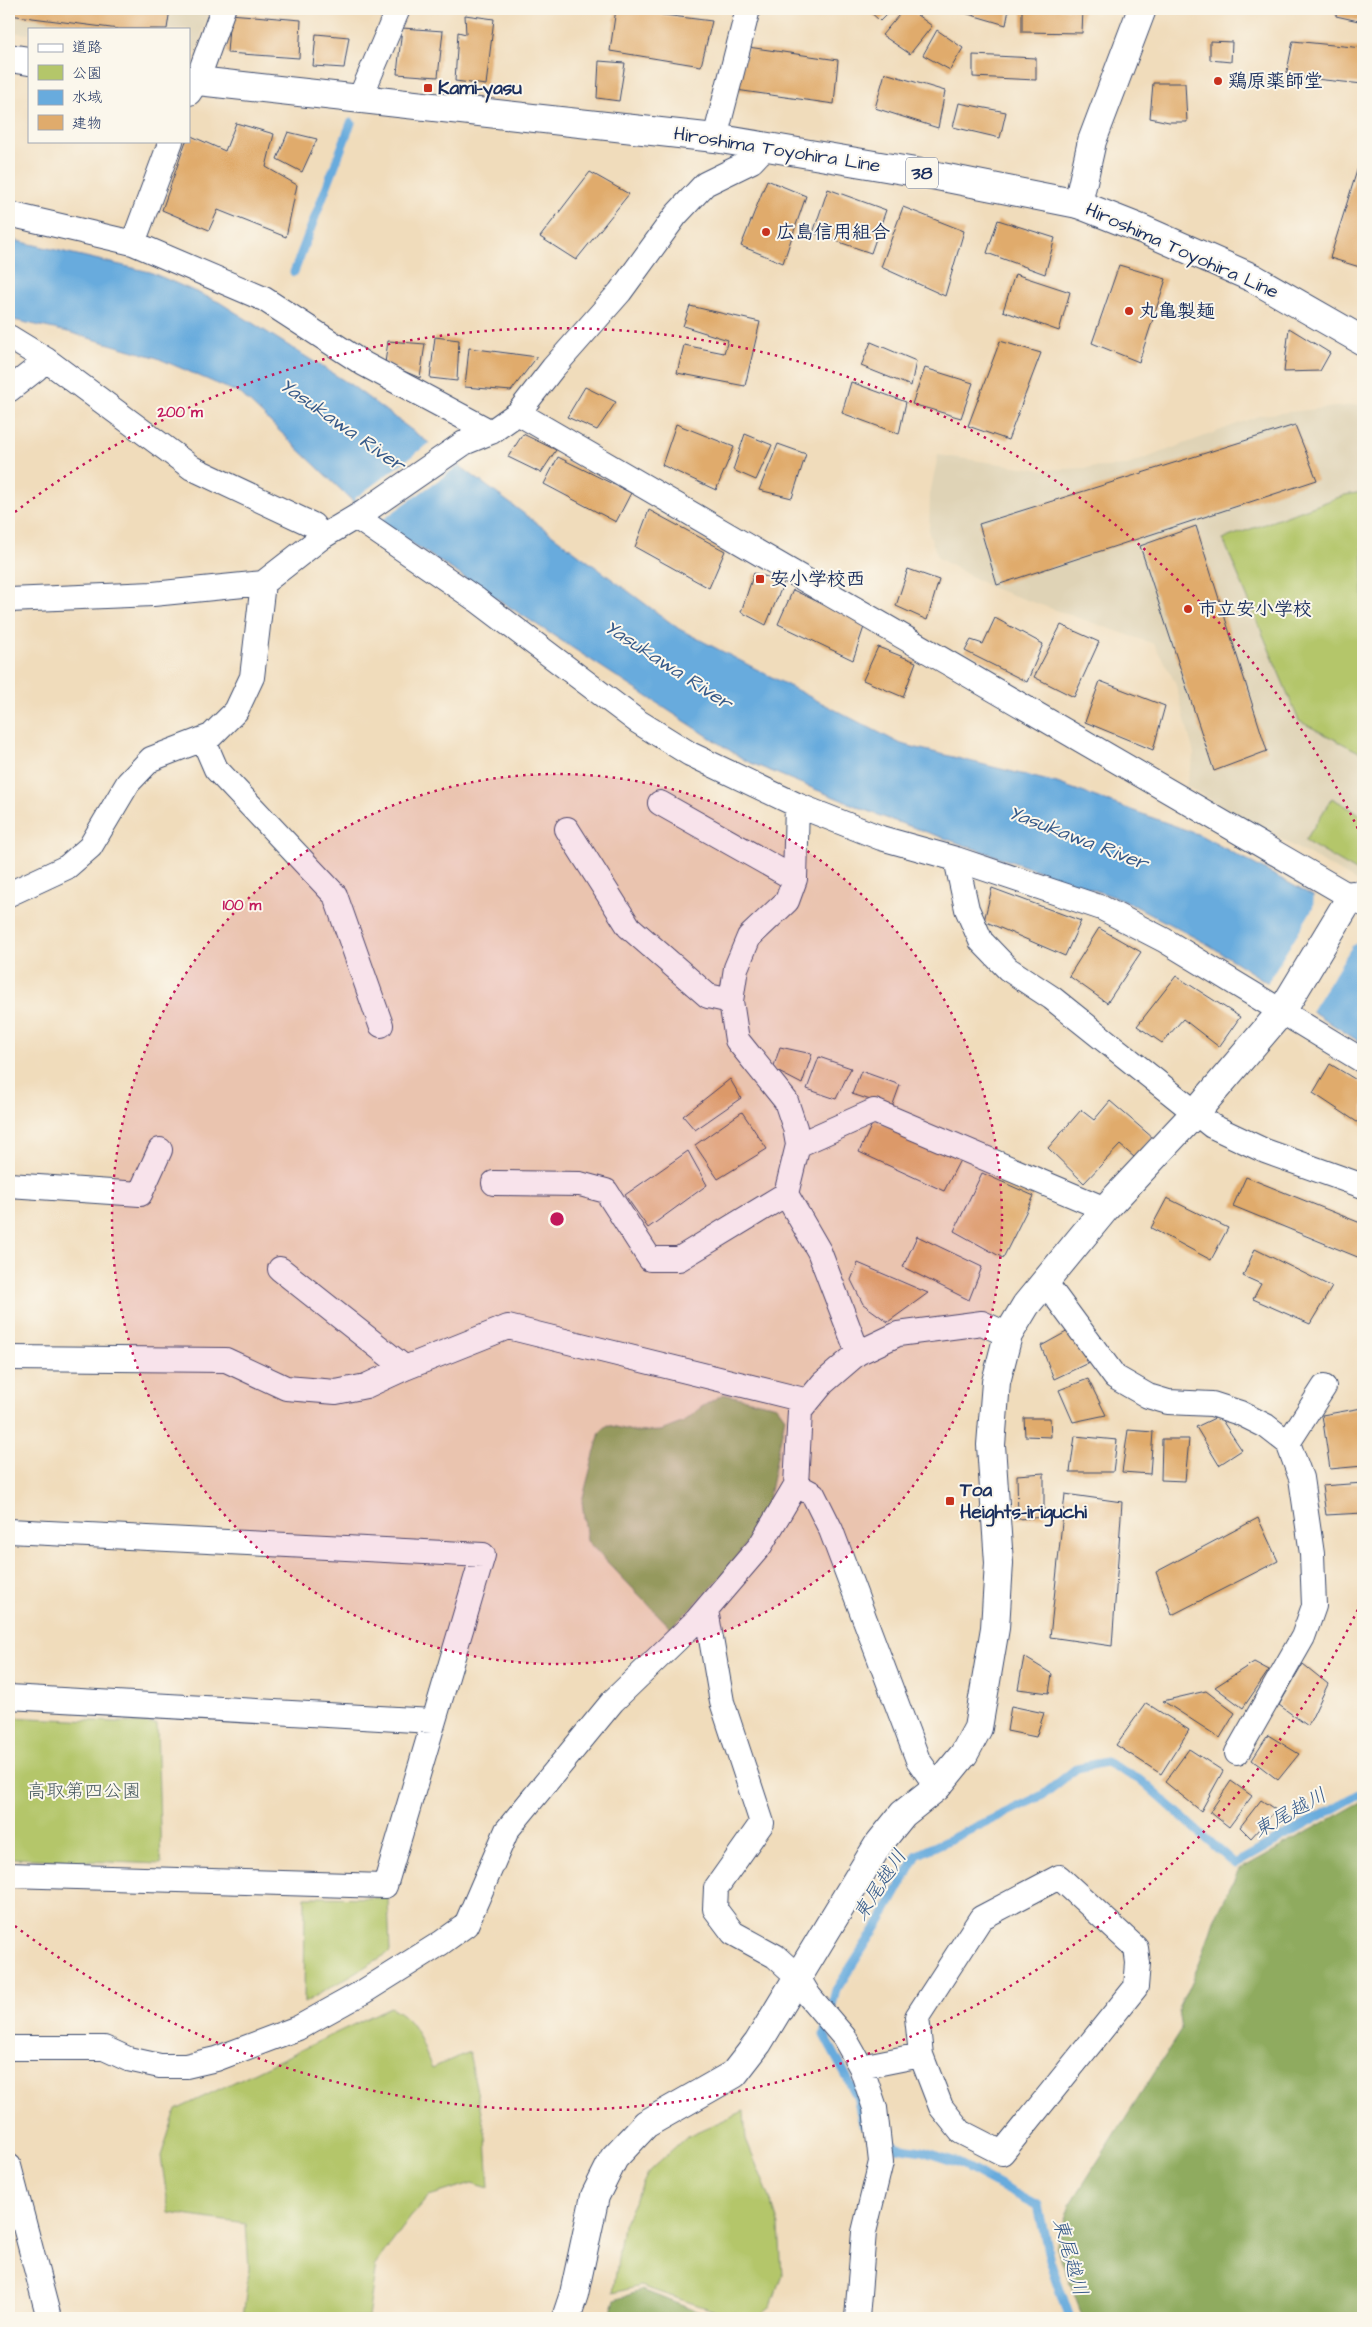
<svg xmlns="http://www.w3.org/2000/svg" width="1372" height="2327" font-family="'Architects Daughter','Klee One',sans-serif">
  <style>
    .built { fill: #dfd3b6 }
    .green { fill: #b4c66a; stroke: #687a64 }
    .forest { fill: #8fab5e; stroke: #556d5e }
    .water { fill: #68abdd; stroke: #426d9e }
    .pier { fill: #f0dcbb }
    .lines { fill: none; stroke-linecap: round; stroke-linejoin: round }
    .stream { stroke: #68abdd; stroke-width: 9 }
    .building { fill: #e0ab6c }
    .minor-casing { stroke: #3b496c; stroke-width: 26 }
    .tertiary-casing { stroke: #3b496c; stroke-width: 30 }
    .secondary-casing { stroke: #3b496c; stroke-width: 30 }
    .primary-casing { stroke: #3b496c; stroke-width: 30 }
    .minor { stroke: #fff; stroke-width: 24 }
    .tertiary { stroke: #fff; stroke-width: 28 }
    .secondary { stroke: #fff; stroke-width: 28 }
    .primary { stroke: #fff; stroke-width: 28 }
    .ring { fill: none; stroke: #c2185b; stroke-width: 2.5; stroke-dasharray: 2.5 5 }
    .poi-dot { fill: #c8321e; stroke: #fbf7ec; stroke-width: 2 }
    .labels { text-anchor: middle; dominant-baseline: central; stroke-width: 4; stroke-linejoin: round; paint-order: stroke }
    .shield { fill: #fbf7ec; stroke: #5e6b89; stroke-width: 1 }
    .shield-label { font-size: 18px; font-weight: bold; fill: #1b2f5e }
    .poi-label { font-size: 19px; font-weight: bold; fill: #1b2f5e; stroke: #fbf7ec; text-anchor: start }
    .street-label { font-size: 19px; fill: #1b2f5e; stroke: #fbf7ec }
    .park-label { font-size: 19px; fill: #495c62; stroke: #fbf7ec }
    .water-label { font-size: 20px; font-style: italic; fill: #365a8a; stroke: #fbf7ec }
    .centre { fill: #c2185b; stroke: #fbf7ec; stroke-width: 2.5 }
    .ring-label { font-size: 15px; text-anchor: middle; font-weight: bold; fill: #c2185b; stroke: #fbf7ec; stroke-width: 4; stroke-linejoin: round; paint-order: stroke }
  </style>
  <rect width="100%" height="100%" fill="#fbf7ec"/>
  <filter id="ink" filterUnits="userSpaceOnUse"><feTurbulence type="fractalNoise" baseFrequency=".02" numOctaves="2"/><feDisplacementMap in="SourceGraphic" scale="10" xChannelSelector="R" yChannelSelector="G"/><feConvolveMatrix kernelMatrix="1 2 1 2 8 2 1 2 1" color-interpolation-filters="sRGB"/></filter>
  <filter id="wash" filterUnits="userSpaceOnUse"><feTurbulence type="fractalNoise" baseFrequency=".0096" numOctaves="4" result="noise"/><feDisplacementMap in="SourceGraphic" scale="20" xChannelSelector="R" yChannelSelector="G"/><feGaussianBlur stdDeviation="1.12" result="paint"/><feColorMatrix in="noise" values="0 0 0 0 0 0 0 0 0 0 0 0 0 0 0 0 0 1.4 0 .05"/><feComposite in="paint" operator="in"/></filter>
  <g filter="url(#wash)">
    <rect width="100%" height="100%" fill="#f0dcbb"/>
    <path class="built" d="M9 9H210L196 52H189V29H29V34L9 32Z
      M1363 404V885L1186 786 1194 754 1175 682 1154 644 992 588 938 558 929 533 930 494 938 455 1043 470 1125 466 1261 415Z"/>
    <path class="green" d="M1363 492V754L1299 721 1223 539 1345 495Z
      M1332 798 1363 816V875L1305 841Z
      M9 1717 157 1724 161 1864 9 1858Z
      M305 1897 388 1898 390 1952 304 2003Z
      M390 2007C418 2020 420 2042 432 2068L469 2052 486 2137 489 2188 472 2183 429 2196 410 2218 376 2264 368 2318H243L249 2269 246 2224 169 2213 161 2156 176 2110Z
      M744 2111 746 2140 770 2198 779 2226 782 2275 771 2306 756 2318H737L640 2286 613 2293 623 2225 649 2171 686 2137Z"/>
    <path class="forest" d="M723 1394 777 1406 785 1417 767 1506 754 1534 716 1583 671 1628 587 1541 582 1501 600 1432 608 1425 636 1432 661 1431 684 1422 700 1408Z
      M1363 1801V2318H1083L1056 2246 1070 2205 1181 2030 1178 2010 1200 1962 1214 1920 1239 1870Z
      M642 2290 714 2318H609L615 2300Z"/>
    <path class="water" d="M9 239 150 272 219 302 351 385 679 629 901 744 1057 783 1200 835 1313 896 1363 931V1044L1209 945 1126 901 883 817 746 761 364 512 241 394 155 357 68 332 9 319Z"/>
    <path class="pier" d="M431 442 461 464 382 520 354 499Z
      M1314 893 1363 927V940L1352 946 1310 1013 1266 985 1313 908Z"/>
    <g class="lines">
      <path class="stream" d="M294 272 351 123
        M1070 2318 1050 2260 1038 2206 956 2162 922 2151 897 2147 863 2124 857 2096 824 2035 836 1990 881 1920 917 1855 1043 1795 1077 1768 1106 1762 1142 1781 1235 1864 1363 1792"/>
    </g>
    <g id="blocks">
      <path class="building" d="M9 9H170L167 29H119L9 15Z
        M616 9 712 21 701 66 610 51Z
        M867 9H892L880 21Z
        M904 9H909L932 26 910 54 882 35Z
        M951 9H1009L1006 25Z
        M1022 9H1083L1082 33 1022 32Z
        M1336 9H1363V22L1336 16Z
        M230 14 301 20 299 58 227 53Z
        M465 15 494 19 486 85 455 81 458 32 466 34Z
        M402 28 443 31 438 77 397 74Z
        M937 30 963 48 950 70 923 55Z
        M316 34 349 37 344 68 313 66Z
        M1210 41 1232 42 1231 62 1210 60Z
        M1293 41 1363 48V84L1286 76Z
        M748 47 838 60 834 104 736 90Z
        M973 55 1036 58V80L973 77Z
        M599 61 625 63 619 101 597 98Z
        M885 73 945 91 938 128 875 108Z
        M1153 83H1185L1187 122H1169L1150 118Z
        M959 103 1006 112 1000 138 953 127Z
        M236 123 274 134 266 167 297 185 286 237 218 210 209 230 162 210 186 141H189V135L225 151Z
        M288 132 317 139 302 172 277 159Z
        M1363 151V268L1330 258Z
        M590 172 629 194 576 260 540 237Z
        M767 180 806 196 783 263 741 246Z
        M828 189 886 210 871 253 813 233Z
        M903 207 964 231 945 296 881 267Z
        M998 220 1055 238 1045 274 987 253Z
        M1119 265 1166 279 1139 362 1092 343Z
        M1015 274 1070 292 1059 331 1003 311Z
        M690 306 760 322 745 386 677 373 684 345 724 353 728 340 683 326Z
        M1289 328 1330 353 1320 371 1284 372Z
        M435 337 459 340 457 381 430 378Z
        M388 341 425 344 420 378 385 363Z
        M1000 341 1041 353 1008 440 968 426Z
        M871 342 916 361 911 386 861 366Z
        M469 348 537 357 511 391 465 387Z
        M925 368 973 383 961 418 912 404Z
        M851 382 906 402 899 434 842 413Z
        M585 387 616 402 597 430 567 417Z
        M676 424 734 447 716 490 662 465Z
        M1295 425 1317 480 997 585 979 524Z
        M523 434 556 450 541 473 508 457Z
        M745 434 772 445 756 480 733 470Z
        M778 444 806 454 792 498 759 490Z
        M558 457 631 493 616 522 544 484Z
        M649 510 725 551 709 588 635 547Z
        M1196 526 1267 751 1214 771 1140 546Z
        M908 569 939 580 927 620 896 606Z
        M754 573 784 582 766 625 741 612Z
        M793 590 865 624 853 660 778 624Z
        M995 618 1043 644 1027 682 965 651 971 640 983 644Z
        M1061 625 1099 642 1074 697 1034 677Z
        M878 647 916 662 903 697 863 680Z
        M1100 681 1165 706 1153 750 1085 722Z
        M992 888 1081 921 1065 956 984 921Z
        M1099 928 1141 952 1107 1003 1069 976Z
        M1176 976 1240 1017 1219 1047 1183 1019 1162 1043 1137 1026Z
        M780 1047 812 1054 802 1084 773 1069Z
        M819 1057 851 1068 836 1099 807 1089Z
        M1330 1064 1363 1084V1126L1313 1093Z
        M861 1071 900 1085 892 1107 852 1094Z
        M730 1079 741 1098 695 1130 683 1116Z
        M1110 1101 1153 1138 1134 1157 1120 1145 1084 1183 1048 1148 1081 1110 1094 1120Z
        M742 1112 767 1149 718 1179 695 1145Z
        M874 1120 961 1158 944 1191 859 1152Z
        M688 1151 707 1185 648 1228 625 1195Z
        M982 1173 1034 1196 1003 1258 954 1231Z
        M1246 1177 1363 1224V1251L1360 1258 1233 1206Z
        M1167 1198 1228 1228 1211 1260 1151 1228Z
        M917 1236 982 1267 969 1300 903 1267Z
        M1255 1249 1332 1287 1310 1324 1253 1299 1261 1284 1243 1276Z
        M858 1263 928 1293 888 1322 863 1304 851 1280Z
        M1070 1330 1088 1363 1054 1379 1041 1346Z
        M1088 1379 1106 1415 1073 1422 1059 1390Z
        M1362 1408 1363 1466 1330 1469 1322 1415Z
        M1219 1416 1242 1450 1219 1465 1196 1427Z
        M1024 1418H1050L1051 1437 1025 1436Z
        M1128 1430 1153 1432 1150 1474 1122 1472Z
        M1075 1436 1117 1440 1113 1472H1070Z
        M1162 1439H1189L1185 1481 1161 1480Z
        M1044 1473V1517L1018 1519 1017 1475Z
        M1363 1483V1513L1326 1515 1322 1486Z
        M1065 1494 1122 1502 1112 1646 1050 1637Z
        M1258 1518 1278 1561 1172 1615 1156 1572Z
        M1024 1657 1052 1674 1049 1693 1018 1689Z
        M1254 1662 1269 1670 1243 1708 1215 1687Z
        M1303 1664 1328 1684 1308 1726 1279 1705Z
        M1206 1691 1235 1713 1220 1738 1163 1701Z
        M1146 1703 1189 1730 1161 1774 1116 1745Z
        M1011 1706 1044 1713 1036 1737 1007 1731Z
        M1268 1735 1299 1754 1278 1780 1252 1760Z
        M1189 1749 1223 1771 1201 1811 1165 1782Z
        M1231 1781 1252 1796 1229 1827 1210 1812Z
        M1261 1800 1276 1810 1251 1838 1240 1827Z"/>
    </g>
  </g>
  <g filter="url(#ink)">
    <use href="#blocks" fill-opacity="0" stroke="#3b496c" stroke-width="1"/>
    <g class="lines">
      <defs>
        <path id="minor" d="M189 93 197 81 223 9
          M360 98 398 9
          M715 138 748 9
          M9 214 133 243 264 299 364 364 491 432
          M133 243 171 141
          M9 337 45 359 192 468 313 525 322 537
          M9 390 36 369 45 359
          M518 413 1363 904
          M356 517 477 600 637 721 690 754 797 805 881 838 956 859 1102 908 1164 940 1363 1061
          M9 600 153 594 263 583 322 537 364 512 464 443 491 432 518 413 553 368 620 292 676 215 705 184 752 161 766 146
          M203 739 216 769 335 895 381 1025
          M660 803 795 879
          M797 805 795 879 787 901 749 937 736 968 731 1001 737 1040 786 1101 795 1128 798 1145 786 1194 819 1251 858 1353
          M567 829 629 927 708 996 731 1001
          M956 859 967 909 981 941 1008 969 1052 998 1212 1126 1265 1151 1363 1186
          M9 894 67 867 90 847 128 783 151 759 211 736 236 711 252 677 263 583
          M798 1145 874 1111 1105 1209
          M494 1183 580 1184 606 1191 650 1259H679L786 1194
          M9 1185 140 1194 160 1150
          M280 1269 405 1368
          M1045 1282 1115 1377 1148 1396 1168 1402 1212 1404 1240 1413 1266 1426 1288 1443 1301 1478 1312 1554 1314 1606 1303 1637 1237 1753
          M9 1358 226 1360 286 1388 336 1392 366 1386 405 1368 508 1327 808 1401
          M1288 1443 1324 1387
          M796 1485 813 1494 831 1530 918 1760 937 1787
          M9 1531 483 1555 385 1886 9 1875
          M706 1610 722 1702 762 1823 716 1888 715 1909 733 1933 775 1956 797 1976 809 1996 844 2037 861 2067 875 2108 881 2162 864 2232 857 2318
          M9 1697 432 1721
          M1059 1877 1136 1948 1138 1963 1136 1987 1002 2153 961 2132 941 2107 921 2055 917 2017 981 1918Z
          M9 2048H104L128 2059 160 2066H186L216 2059 298 2028 363 1992 441 1943 466 1925 507 1830 613 1701 696 1621 760 1546 796 1485 800 1411 823 1383 858 1353 898 1334 982 1323 1008 1335
          M861 2067 921 2055
          M9 2166 49 2318"/>
        <path id="tertiary" d="M566 2318 574 2294 595 2196 614 2158 646 2124 734 2074 758 2043 878 1845 903 1814 937 1787 964 1754 978 1728 995 1628 999 1563 991 1445 996 1382 1008 1335 1026 1305 1105 1209 1195 1113 1282 1011 1352 895"/>
        <path id="secondary" d="M1078 204 1092 141 1142 9"/>
        <path id="primary" d="M9 58 29 61
          M189 80 715 138 927 174 1078 204 1144 230 1253 278 1363 341"/>
      </defs>
      <use href="#minor" class="minor-casing"/>
      <use href="#tertiary" class="tertiary-casing"/>
      <use href="#secondary" class="secondary-casing"/>
      <use href="#primary" class="primary-casing"/>
      <use href="#minor" class="minor"/>
      <use href="#tertiary" class="tertiary"/>
      <use href="#secondary" class="secondary"/>
      <use href="#primary" class="primary"/>
    </g>
  </g>
  <circle cx="557" cy="1219" r="445" fill="#c2185b" fill-opacity=".12"/>
  <g class="ring">
    <circle cx="557" cy="1219" r="445"/>
    <path d="M1361 1603A891 891 0 0 1 15 1926M15 512A891 891 0 0 1 1361 835"/>
  </g>
  <g class="poi-dot">
    <circle cx="1218" cy="81" r="5"/>
    <rect x="423" y="83" width="10" height="10" rx="2.5"/>
    <circle cx="766" cy="232" r="5"/>
    <circle cx="1129" cy="311" r="5"/>
    <rect x="755" y="574" width="10" height="10" rx="2.5"/>
    <circle cx="1188" cy="609" r="5"/>
    <rect x="945" y="1496" width="10" height="10" rx="2.5"/>
  </g>
  <g class="labels">
    <rect class="shield" x="906" y="157.5" width="32" height="31" rx="4"/>
    <g class="shield-label">
      <text x="922" y="173">38</text>
    </g>
    <g class="poi-label">
      <text x="1228" y="81">鶏原薬師堂</text>
      <text x="438" y="88">Kami-yasu</text>
      <text x="776" y="232">広島信用組合</text>
      <text x="1139" y="311">丸亀製麺</text>
      <text x="770" y="579">安小学校西</text>
      <text x="1198" y="609">市立安小学校</text>
      <text x="960" y="1490">Toa<tspan x="960" dy="22">Heights-iriguchi</tspan></text>
    </g>
    <g class="street-label">
      <text transform="translate(777 150) rotate(9)">Hiroshima Toyohira Line</text>
      <text transform="translate(1182 251) rotate(24)">Hiroshima Toyohira Line</text>
    </g>
    <g class="park-label">
      <text x="84" y="1791">高取第四公園</text>
    </g>
    <g class="water-label">
      <text transform="translate(342 425) rotate(35)">Yasukawa River</text>
      <text transform="translate(668 665) rotate(33)">Yasukawa River</text>
      <text transform="translate(1078 838) rotate(21)">Yasukawa River</text>
      <text transform="translate(1290 1813) rotate(-29)">東尾越川</text>
      <text transform="translate(880 1885) rotate(-57)">東尾越川</text>
      <text transform="translate(1070 2257) rotate(74)">東尾越川</text>
    </g>
  </g>
  <circle cx="557" cy="1219" r="8" class="centre"/>
  <g class="ring-label">
    <text x="180" y="417">200 m</text>
    <text x="242" y="910">100 m</text>
  </g>
  <rect width="1372" height="2327" fill="none" stroke="#fbf7ec" stroke-width="30"/>
  <rect x="28" y="28" width="162" height="115" fill="#fbf7ec" stroke="#a1a7b3"/>
  <rect x="38" y="44" width="25" height="8" fill="#ffffff" stroke="#a1a7b3"/>
  <text x="72" y="52" font-size="15" fill="#1b2f5e">道路</text>
  <rect x="38" y="65" width="25" height="15" fill="#b4c66a" stroke="#a1a7b3"/>
  <text x="72" y="78" font-size="15" fill="#1b2f5e">公園</text>
  <rect x="38" y="90" width="25" height="15" fill="#68abdd" stroke="#a1a7b3"/>
  <text x="72" y="102" font-size="15" fill="#1b2f5e">水域</text>
  <rect x="38" y="115" width="25" height="15" fill="#e0ab6c" stroke="#a1a7b3"/>
  <text x="72" y="128" font-size="15" fill="#1b2f5e">建物</text>
</svg>
